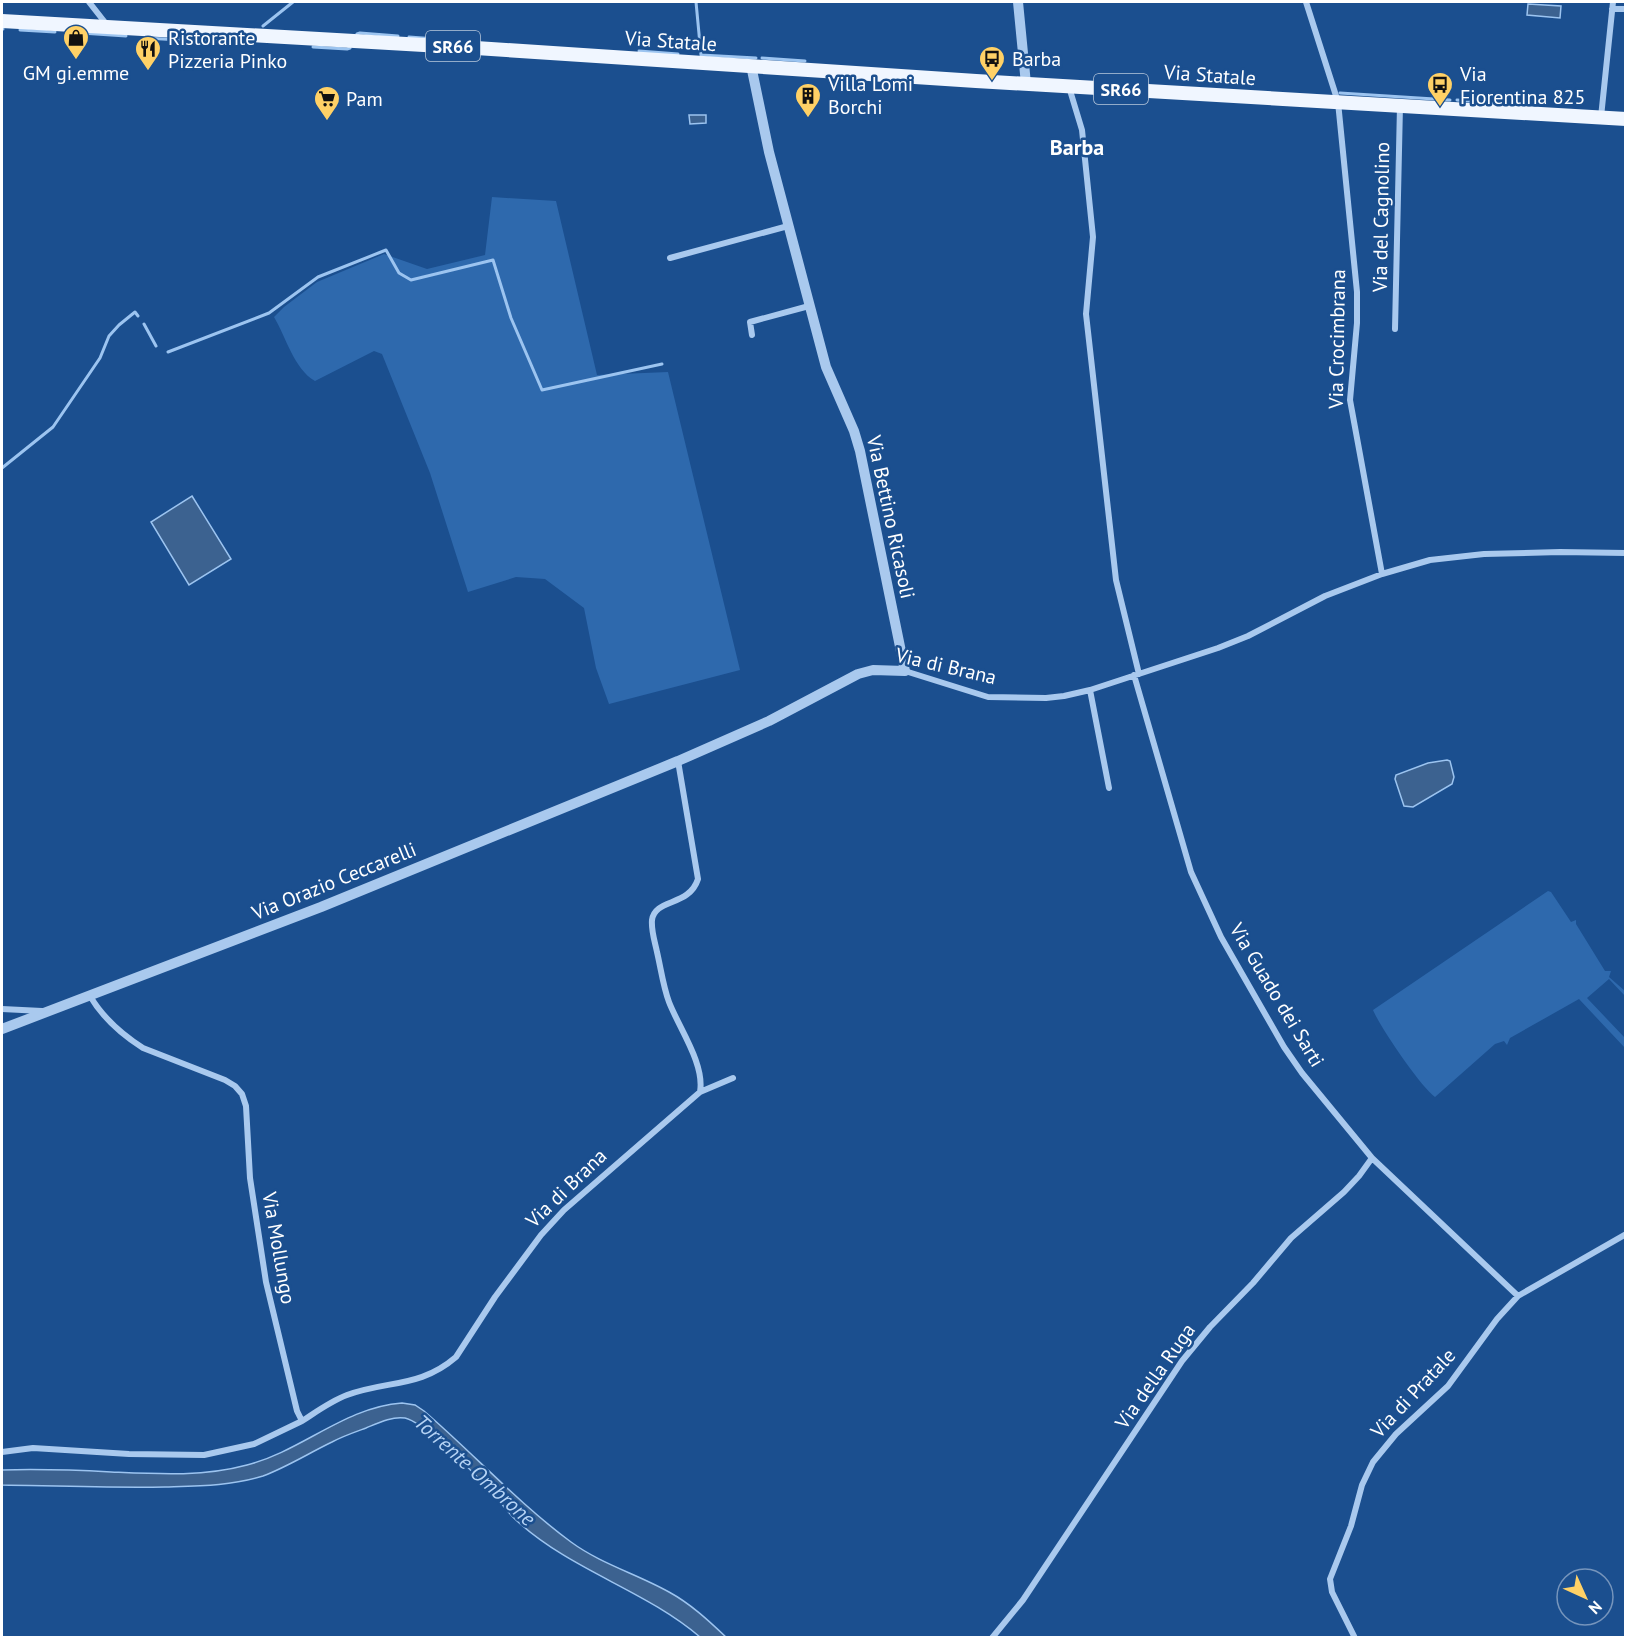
<svg xmlns="http://www.w3.org/2000/svg" width="1627" height="1639" font-family="'PT Sans',sans-serif">
  <style>
    .green { fill: #2e69ad }
    .water { fill: #3c6290; stroke: #9cc4f0; stroke-width: 1.5 }
    .lines { fill: none; stroke-linecap: round; stroke-linejoin: round }
    .stream { stroke: #9cc4f0; stroke-width: 3 }
    .minor { stroke: #a9c9ee; stroke-width: 6 }
    .tertiary { stroke: #a9c9ee; stroke-width: 10 }
    .primary { stroke: #f0f6ff; stroke-width: 14 }
    .labels { text-anchor: middle; dominant-baseline: central; stroke-width: 5; stroke-linejoin: round; paint-order: stroke }
    .shield { fill: #1b4f8f; stroke: #bbcadd; stroke-width: 1.5 }
    .shield-label { font-size: 18px; font-weight: bold; fill: #fff }
    .poi-label { font-size: 20px; fill: #fff; stroke: #1b4f8f; text-anchor: start }
    .street-label { font-size: 20px; fill: #fff; stroke: #1b4f8f }
    .water-label { font-size: 21px; font-style: italic; fill: #b5d3f5; stroke: #1b4f8f }
    .quarter-label { font-size: 22px; font-weight: bold; fill: #fff; stroke: #1b4f8f }
  </style>
  <rect width="100%" height="100%" fill="#1b4f8f"/>
  <path class="green" d="M492 197 556 201 597 375 668 372 740 670 609 704 596 668 584 608 545 579 516 577 468 592 430 473 382 354 374 351 315 381C294 369 286 337 274 317L284 307 317 282 384 254 427 269 485 255Z
    M1548 891 1551 892 1571 922 1576 920V924L1605 971H1611L1609 977 1625 991V996L1609 979 1587 998 1625 1038V1048L1579 999 1510 1038 1507 1045 1504 1041 1495 1044 1435 1097C1421 1087 1380 1027 1373 1010Z"/>
  <path class="water" d="M1528 4 1561 6 1560 18 1527 15Z
    M689 115H706V123L690 124Z
    M192 496 231 559 189 585 151 522Z
    M1447 760 1450 761 1454 777 1452 784 1413 807 1404 806 1395 779 1396 775 1428 763Z
    M402 1403 415 1405 424 1411C474 1454 518 1503 571 1542 601 1564 637 1574 669 1592 691 1604 709 1621 726 1637H700C645 1590 572 1571 517 1521 506 1511 498 1498 487 1487 473 1472 422 1421 405 1418 392 1416 378 1423 366 1428 355 1432 343 1436 332 1442 309 1453 287 1467 263 1476 231 1486 198 1486 165 1487 110 1488 56 1486 2 1485V1470C38 1469 74 1470 111 1472 156 1474 203 1477 247 1465 302 1451 345 1407 402 1403Z"/>
  <g class="lines">
    <path class="stream" d="M696 2 701 55 756 58
      M263 26 293 2
      M2 29H3
      M20 30 55 32
      M66 32 126 36
      M357 34 360 33 398 36
      M409 37 463 41
      M145 38 215 42
      M226 42 253 44
      M313 47 347 49 350 48
      M639 51 678 54
      M762 58 805 61
      M1340 93 1450 100
      M1457 100 1508 104
      M144 324 156 346
      M168 352 269 313 318 277 386 250 399 273 411 280 493 260 511 318 542 390 662 364
      M2 468 53 427 100 358 109 336 119 325 135 312 138 316"/>
    <path class="minor" d="M89 2 107 25
      M1306 2 1338 102 1357 292V323L1350 400 1382 574
      M1612 9H1626
      M1069 87 1082 130 1093 237 1086 314 1116 580 1139 674
      M1601 117 1613 2
      M670 258 788 226
      M1395 329 1400 106
      M752 335 750 322 809 306
      M905 671 988 697 1046 698 1064 696 1090 690 1218 648 1248 636 1325 596 1382 574 1430 560 1484 554 1560 552 1626 553
      M1134 675 1191 872 1221 937 1284 1047 1302 1073 1372 1158 1518 1296
      M1090 690 1109 788
      M678 761 698 879C689 907 655 898 652 920 651 931 655 942 657 952 661 969 663 986 669 1002 679 1028 705 1064 700 1092
      M90 996C103 1018 121 1034 143 1048L225 1080 235 1086 242 1094 246 1106 250 1178 266 1282 297 1411 302 1421C316 1412 331 1401 347 1395 388 1380 420 1388 456 1357L495 1297 541 1235 564 1210 700 1092 733 1078
      M2 1009 42 1011
      M2 1452 33 1448 129 1454 204 1455 254 1444 302 1421
      M992 1638 1023 1600 1182 1361 1210 1327 1253 1283 1291 1238 1344 1192 1359 1176 1372 1158
      M1355 1638 1332 1592 1330 1579 1351 1526 1362 1485 1373 1462 1396 1434 1448 1386 1497 1319 1518 1296 1626 1234"/>
    <path class="tertiary" d="M1018 2 1026 84
      M2 1029 321 907 678 761 769 721 858 674 873 670 905 671 860 451 854 431 826 367 769 152 752 70 753 65"/>
    <path class="primary" d="M2 21 476 48 976 81 1626 119"/>
  </g>
  <defs>
    <symbol id="shop-pin" viewBox="-11 -11 22 30"><path d="M0 17L-7.5 6A9.5 9.5 0 1 1 7.5 6Z" fill="#ffd166" stroke="#1b4f8f"/><path d="M-5-2.5h2.3a2.7 3.5 0 0 1 5.4 0H5L5.5 6h-11ZM-1.5-2.5h3a1.5 2.3 0 0 0-3 0Z" fill="#111"/></symbol>
    <symbol id="restaurant-pin" viewBox="-11 -11 22 30"><path d="M0 17L-7.5 6A9.5 9.5 0 1 1 7.5 6Z" fill="#ffd166" stroke="#1b4f8f"/><path d="M-5-6h1v4h1v-4h1v4h1v-4h1v5L-1.5 .5V6h-2V.5L-5-1ZM5-6V6H3V1.5H1.5Q1.5-4 5-6Z" fill="#111"/></symbol>
    <symbol id="bus-pin" viewBox="-11 -11 22 30"><path d="M0 17L-7.5 6A9.5 9.5 0 1 1 7.5 6Z" fill="#ffd166" stroke="#1b4f8f"/><path d="M-5-6H5V4H4V6H2V4H-2V6H-4V4H-5ZM-3.5-4V0h7V-4ZM-3.5 1.2v1.5H-2V1.2ZM2 1.2v1.5H3.5V1.2Z" fill="#111"/></symbol>
    <symbol id="building-pin" viewBox="-11 -11 22 30"><path d="M0 17L-7.5 6A9.5 9.5 0 1 1 7.5 6Z" fill="#ffd166" stroke="#1b4f8f"/><path d="M-4-6H4V6H1V3H-1V6H-4ZM-2.5-4.3h1.7v1.8h-1.7ZM.8-4.3h1.7v1.8H.8ZM-2.5-1h1.7V.8h-1.7ZM.8-1h1.7V.8H.8Z" fill="#111"/></symbol>
    <symbol id="supermarket-pin" viewBox="-11 -11 22 30"><path d="M0 17L-7.5 6A9.5 9.5 0 1 1 7.5 6Z" fill="#ffd166" stroke="#1b4f8f"/><path d="M-6-5.5h2.5l.6 2H6L4.5 2H-2.5L-4.4-4H-6ZM-1.5 3.2a1.3 1.3 0 1 0 .1 0ZM3 3.2a1.3 1.3 0 1 0 .1 0Z" fill="#111"/></symbol>
  </defs>
  <g fill-rule="evenodd">
    <use href="#shop-pin" x="61" y="23" width="30" height="40"/>
    <use href="#restaurant-pin" x="133" y="34" width="30" height="40"/>
    <use href="#bus-pin" x="977" y="44" width="30" height="40"/>
    <use href="#bus-pin" x="1425" y="70" width="30" height="40"/>
    <use href="#building-pin" x="793" y="81" width="30" height="40"/>
    <use href="#supermarket-pin" x="312" y="84" width="30" height="40"/>
  </g>
  <g class="labels">
    <g class="shield">
      <rect x="426" y="31" width="54" height="30" rx="4.5"/>
      <rect x="1094" y="74" width="54" height="30" rx="4.5"/>
    </g>
    <g class="shield-label">
      <text x="453" y="46">SR66</text>
      <text x="1121" y="89">SR66</text>
    </g>
    <g class="poi-label">
      <text x="168" y="38">Ristorante<tspan x="168" dy="23">Pizzeria Pinko</tspan></text>
      <text x="1012" y="59">Barba</text>
      <text x="76" y="73" text-anchor="middle">GM gi.emme</text>
      <text x="1460" y="74">Via<tspan x="1460" dy="23">Fiorentina 825</tspan></text>
      <text x="828" y="84">Villa Lomi<tspan x="828" dy="23">Borchi</tspan></text>
      <text x="346" y="99">Pam</text>
    </g>
    <g class="street-label">
      <text transform="translate(671 41) rotate(4)">Via Statale</text>
      <text transform="translate(1210 75) rotate(4)">Via Statale</text>
      <text transform="translate(1381 217) rotate(-89)">Via del Cagnolino</text>
      <text transform="translate(1337 339) rotate(-89)">Via Crocimbrana</text>
      <text transform="translate(891 517) rotate(78)">Via Bettino Ricasoli</text>
      <text transform="translate(946 666) rotate(13)">Via di Brana</text>
      <text transform="translate(334 881) rotate(-22)">Via Orazio Ceccarelli</text>
      <text transform="translate(1277 995) rotate(59)">Via Guado dei Sarti</text>
      <text transform="translate(566 1188) rotate(-44)">Via di Brana</text>
      <text transform="translate(279 1248) rotate(80)">Via Mollungo</text>
      <text transform="translate(1155 1376) rotate(-55)">Via della Ruga</text>
      <text transform="translate(1413 1393) rotate(-47)">Via di Pratale</text>
    </g>
    <g class="water-label">
      <text transform="translate(475 1470) rotate(42)">Torrente Ombrone</text>
    </g>
    <g class="quarter-label">
      <text x="1077" y="147">Barba</text>
    </g>
  </g>
  <rect width="1627" height="1639" fill="none" stroke="#ffffff" stroke-width="6"/>
  <g transform="translate(1585 1597) rotate(135)"><circle r="28" fill="#1b4f8f" stroke="#7695bc" stroke-width="1.5"/>
  <path d="M0-4.5L10 22L0 15L-10 22Z" fill="#ffd166"/>
  <text y="-9" font-size="16" font-weight="bold" text-anchor="middle" fill="#ffffff">N</text>
  </g>
</svg>
